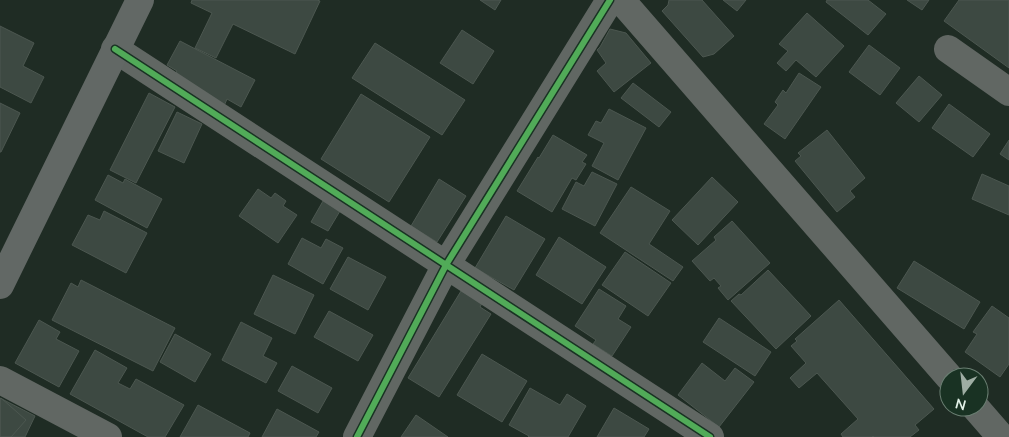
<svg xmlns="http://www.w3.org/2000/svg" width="1009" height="437" font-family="'Nunito Sans',sans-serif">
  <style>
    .building { fill: #3d4942; stroke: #4c5750 }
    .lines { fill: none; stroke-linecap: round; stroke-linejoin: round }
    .street { stroke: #616763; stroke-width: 28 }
    .secondary { stroke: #626865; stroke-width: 28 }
    .cycleway-casing { stroke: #193223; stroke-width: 9 }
    .cycleway { stroke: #51ab58; stroke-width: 6 }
  </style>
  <rect width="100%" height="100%" fill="#1f2c24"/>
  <path class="building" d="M192 0H317L320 1 295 54 233 24 216 58 195 48 212 13 191 3Z
    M480 0H501L495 10Z
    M669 0H702L734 36 714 54 703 57 662 11 668 5Z
    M723 0H746L737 11Z
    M827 0H868L886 14 868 35 826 2Z
    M907 0H929L922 10Z
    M959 0H1009V68L944 21Z
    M807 13 844 46 816 77 796 60 786 71 777 63 788 51 779 44Z
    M0 26 34 43 23 66 44 77 31 103 0 87Z
    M610 29 626 33 651 63 614 92 597 71 606 63 597 50 600 47Z
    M462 30 494 51 473 84 440 63Z
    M180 41 255 80 241 107 227 99 224 106 172 79 177 71 167 65Z
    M375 43 465 100 442 135 352 78Z
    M869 45 900 68 880 95 849 72Z
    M799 73 821 87 785 139 764 124 778 105 775 102 783 90 786 93Z
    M919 76 942 95 919 122 896 103Z
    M633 83 671 112 659 127 621 98Z
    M149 93 175 107 136 183 110 170Z
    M361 94 430 137 389 202 321 159Z
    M0 103 20 113 1 152H0Z
    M949 104 990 134 973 157 932 128Z
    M609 109 646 128 618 180 592 166 604 143 588 135 596 121 601 123Z
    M177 112 202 124 184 163 158 151Z
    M827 130 865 178 850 191 855 197 837 212 795 161 801 156 798 153Z
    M553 135 587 155 582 162 586 164 576 180 572 178 552 212 517 191 538 157 539 158Z
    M1009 140V160L1000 154Z
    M592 172 617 184 595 226 562 209 576 182 584 186Z
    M982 174 1009 186V215L972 199Z
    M108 175 123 183 125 179 162 199 147 228 95 200Z
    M712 177 738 202 698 245 672 220Z
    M439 179 466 196 437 242 411 226Z
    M631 187 670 211 649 244 683 267 673 281 600 233Z
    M258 189 271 198 275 193 286 201 283 206 297 215 278 243 239 216Z
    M323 201 340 211 328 231 311 222Z
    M104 211 147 233 126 273 72 245 88 215 100 220Z
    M506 216 545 239 514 290 475 268Z
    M732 221 770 263 728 300 718 288 721 286 714 278 710 281 692 261 716 240 714 237Z
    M559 237 606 267 582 304 536 275Z
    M302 238 321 248 326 239 343 248 323 284 288 264Z
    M625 252 671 283 648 316 602 285Z
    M348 257 386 277 368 310 330 289Z
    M914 261 980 302 964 329 897 288Z
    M768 270 811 316 776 349 731 301 739 294 741 295Z
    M273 275 314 295 295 334 254 314Z
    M81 280 175 328 153 371 52 320 71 283 78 287Z
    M599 289 626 306 618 319 631 327 612 356 593 344 596 340 575 326Z
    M461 291 482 303 480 307 491 314 439 397 408 378Z
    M839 300 934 409 915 425 919 430 910 437H874L873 436 872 437H843L841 434 858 419 817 373 799 388 790 378 806 363 791 346 797 341 795 339Z
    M992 306 1009 318V364L1000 377 965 352 977 334 973 332Z
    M329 311 373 335 358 361 314 337Z
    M719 318 771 352 755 376 703 342Z
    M39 320 60 332 56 339 79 351 59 387 15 363Z
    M241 322 272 338 263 356 277 363 266 383 222 360Z
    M175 334 211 354 195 382 160 362Z
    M95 350 127 368 118 383 130 389 136 379 184 405 165 437H148L70 394Z
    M482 354 527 381 502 422 457 395Z
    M702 363 725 381 735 368 754 382 719 427 678 395Z
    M292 366 332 388 318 413 278 391Z
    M530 388 560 405 567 394 586 406 568 437H528L529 436 509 425Z
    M0 398 35 416 25 437H0Z
    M1 398 26 420 11 437H0V399Z
    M198 405 250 433 248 437H180Z
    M614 408 649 429 644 437H597Z
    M277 409 319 432 316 437H262Z
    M416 415 448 437H401Z"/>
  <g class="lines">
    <path class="street" d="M621 0 949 377
      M115 49 710 437
      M948 49 1009 92
      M0 380 108 437
      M975 407 1001 437
      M357 437 446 265 610 0"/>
    <path class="secondary" d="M0 285 140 0"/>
    <defs>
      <path id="cycleway" d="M115 49 710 437
        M357 437 446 265 610 0"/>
    </defs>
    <use href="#cycleway" class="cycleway-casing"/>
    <use href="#cycleway" class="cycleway"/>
  </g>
  <g transform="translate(964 392) rotate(195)"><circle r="24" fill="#193223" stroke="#6a7f72"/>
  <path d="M0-4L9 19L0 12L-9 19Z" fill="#9eada3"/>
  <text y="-8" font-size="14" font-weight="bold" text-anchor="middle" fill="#e3f2e8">N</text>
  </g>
</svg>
